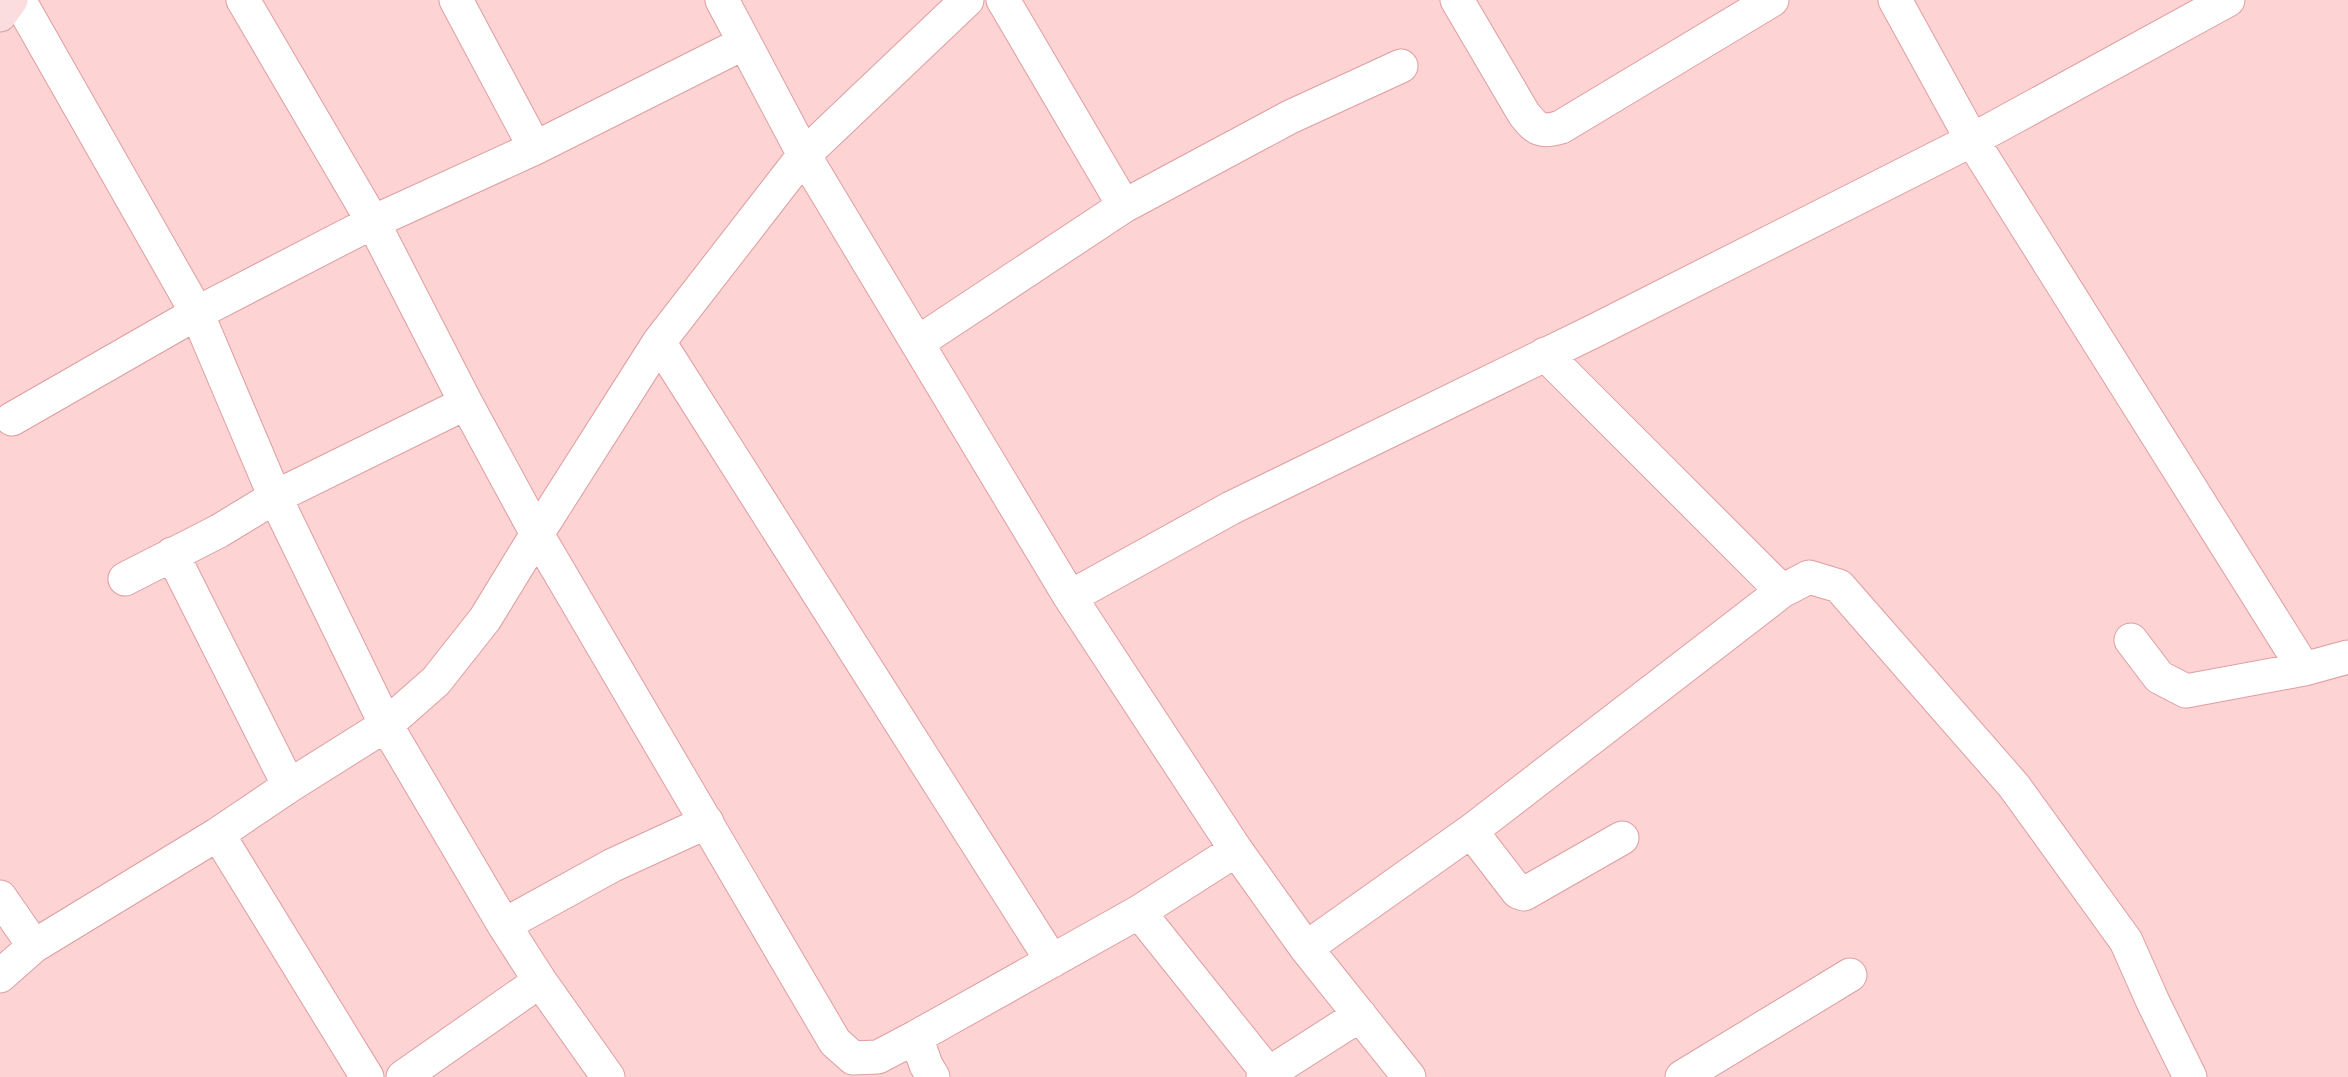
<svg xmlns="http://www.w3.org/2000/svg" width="2348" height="1077" font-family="'Playfair Display',serif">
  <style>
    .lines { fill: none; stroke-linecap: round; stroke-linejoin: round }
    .street-casing { stroke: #df9ea0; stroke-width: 35 }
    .secondary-casing { stroke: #df9ea0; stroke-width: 35 }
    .street { stroke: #fff; stroke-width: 33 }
    .secondary { stroke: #fbdddf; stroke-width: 33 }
  </style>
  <rect width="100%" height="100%" fill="#fdd3d4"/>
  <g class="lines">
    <defs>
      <path id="street" d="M19 0 197 313 275 497 386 725 504 925 540 981 608 1077
        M243 0 373 222 466 403 537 534 835 1042 853 1058 878 1057 916 1037 1139 912 1236 850
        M456 0 535 148
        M722 0 804 155 1070 597 1236 850 1306 948 1409 1077
        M1003 0 1124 206
        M1457 0 1524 114C1537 130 1541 133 1561 127L1772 0
        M1895 0 1972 140 2304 669
        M659 342 1052 961
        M917 343 1124 206 1290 117 1401 66
        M1545 354 1782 591
        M12 419 197 313 373 222 535 148 744 43
        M172 554 289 786
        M125 579 219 531 275 497 466 403
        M1070 597 1231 508 1594 331 1972 140 2228 0
        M2131 640 2159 677 2186 691 2304 669 2348 657
        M1471 831 1518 892 1524 894 1622 838
        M218 834 367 1077
        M0 897 34 946
        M1139 912 1268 1073
        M504 925 613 865 707 822
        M1306 948 1471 831 1782 591 1809 577 1839 586 2014 786 2126 941 2153 1002 2190 1077
        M0 976 34 946 218 834 289 786 386 725 436 681 485 619 537 534 659 342 804 155 967 0
        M916 1037 926 1065 933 1077
        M403 1077 540 981
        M1263 1077 1360 1015
        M1682 1077 1850 975"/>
      <path id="secondary" d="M0 15 11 0"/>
    </defs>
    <use href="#street" class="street-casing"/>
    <use href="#secondary" class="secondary-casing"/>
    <use href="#street" class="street"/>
    <use href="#secondary" class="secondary"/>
  </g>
</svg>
